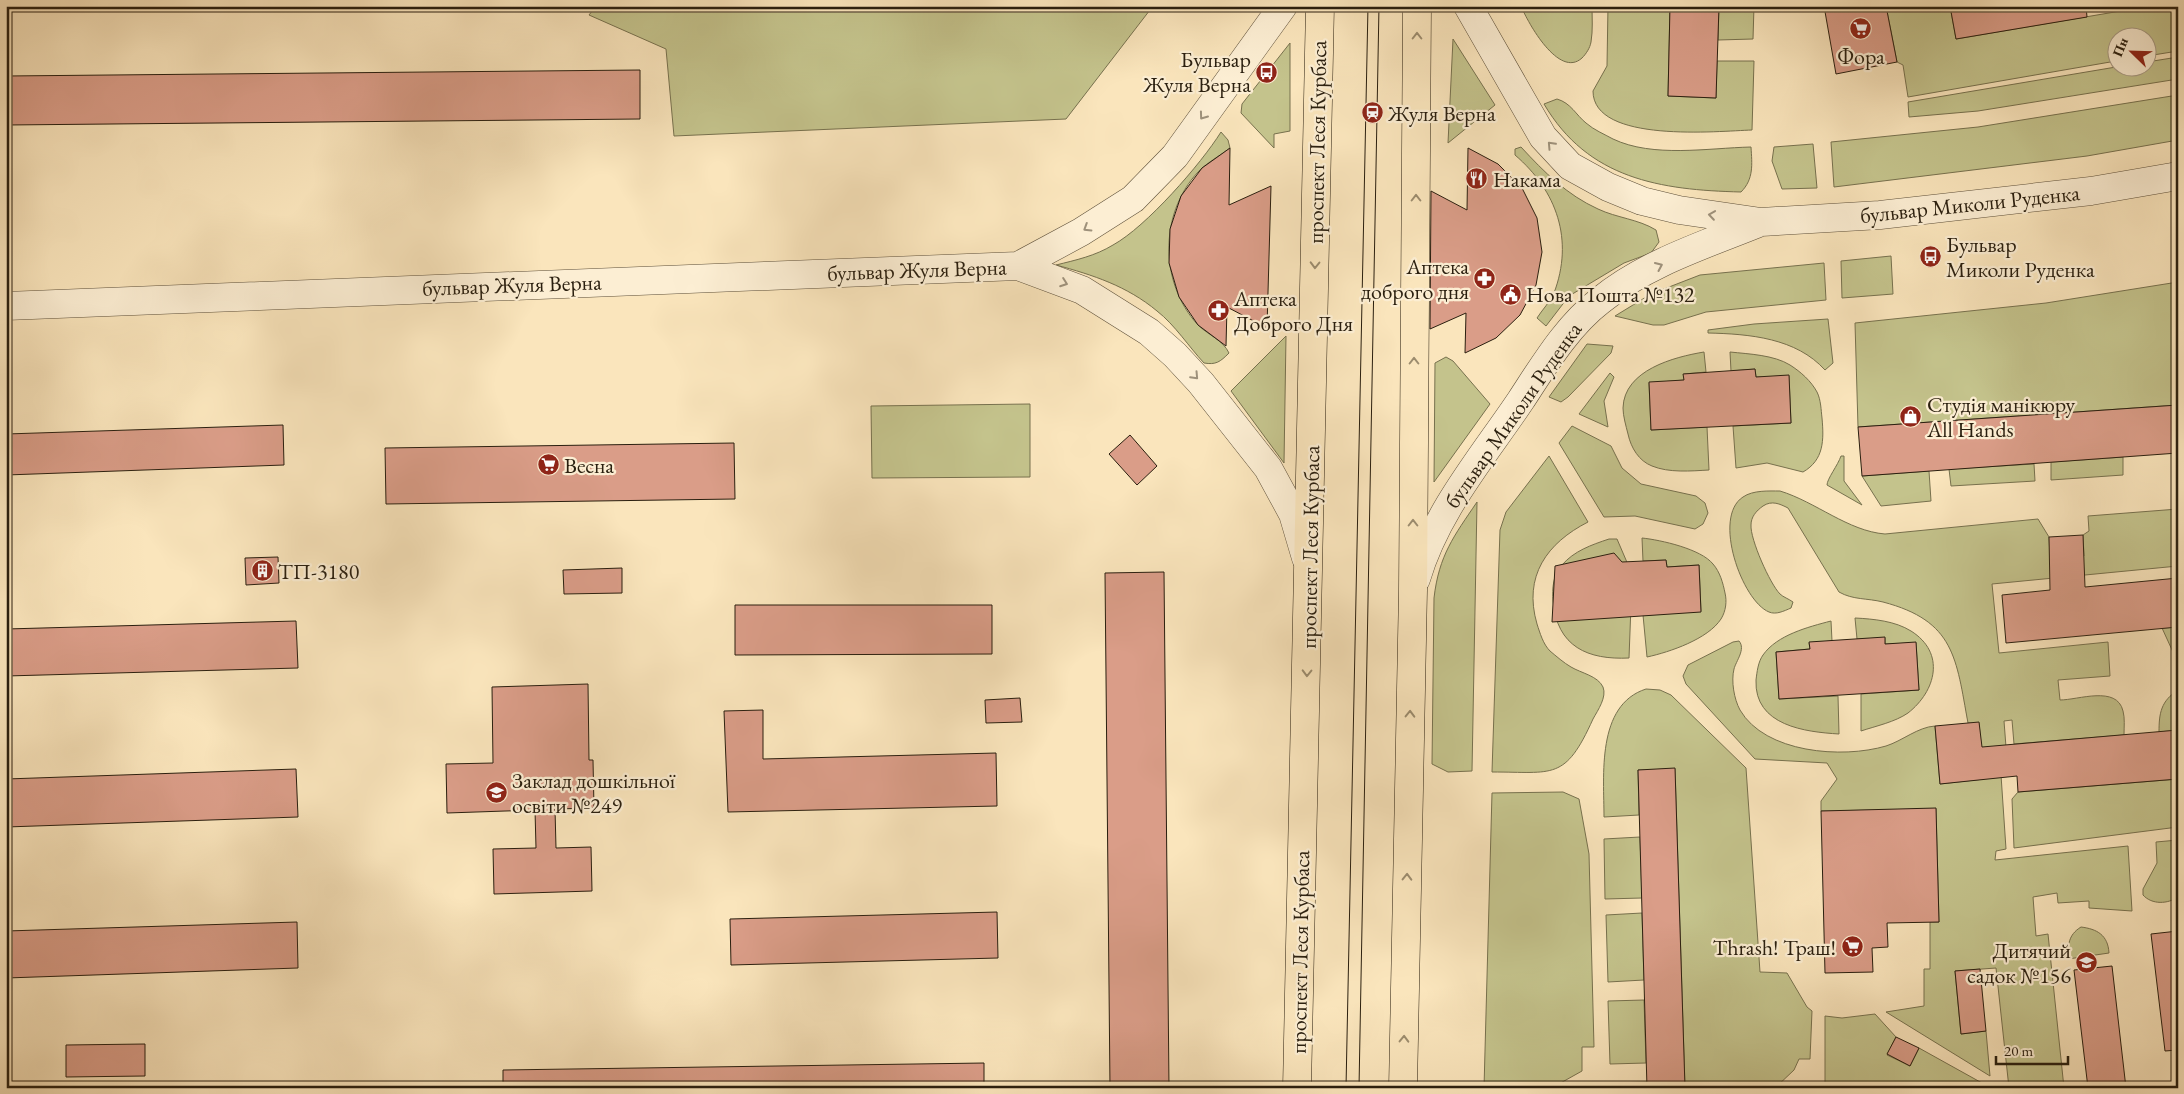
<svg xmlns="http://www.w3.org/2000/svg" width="2184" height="1094" font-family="'EB Garamond',serif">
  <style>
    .green { fill: #c4c38c; stroke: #77714e }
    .building { fill: #da9d88; stroke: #2a1f0f }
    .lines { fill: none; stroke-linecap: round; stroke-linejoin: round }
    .minor-casing { stroke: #5e503a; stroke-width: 29 }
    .major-casing { stroke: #2a1f0f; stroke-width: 29 }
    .minor { stroke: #fceed3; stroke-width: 28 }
    .major { stroke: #fae5bc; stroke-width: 28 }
    .tram { stroke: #2a1f0f; stroke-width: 1 }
    .oneway { stroke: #9c8c6e }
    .oneway2 { stroke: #9e917b }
    .labels { text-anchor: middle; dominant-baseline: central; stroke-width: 4.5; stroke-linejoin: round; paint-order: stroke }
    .poi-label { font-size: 22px; fill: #2a1f0f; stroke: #fceed3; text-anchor: start }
    .street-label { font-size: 22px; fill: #2a1f0f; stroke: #fceed3 }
  </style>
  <rect width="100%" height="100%" fill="#fae5bc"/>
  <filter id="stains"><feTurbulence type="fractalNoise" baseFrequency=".004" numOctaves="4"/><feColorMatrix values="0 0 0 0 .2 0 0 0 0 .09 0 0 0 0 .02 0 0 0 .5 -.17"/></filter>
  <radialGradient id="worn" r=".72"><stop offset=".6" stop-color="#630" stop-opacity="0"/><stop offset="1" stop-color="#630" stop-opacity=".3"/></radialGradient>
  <path class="green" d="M596 6H1153L1066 119 674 136 666 49 589 15Z
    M1521 6H1592C1592 18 1593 30 1591 42 1590 48 1586 54 1582 58 1559 79 1528 23 1521 6Z
    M1608 6H1670L1668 96 1716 98 1717 61H1754L1752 130C1719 131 1593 144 1593 91L1607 66Z
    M1719 6H1754L1753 39 1718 40Z
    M1886 6H1950L1956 39 2150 6H2178V51L2147 56 2146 38H2116V61L1908 97 1903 65 1897 62Z
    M1453 39 1495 105 1448 143Z
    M1290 43V131L1274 134V148L1241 113 1242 104Z
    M2178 57V79L1978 111 1909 117 1908 102 2116 67 2146 68 2147 62Z
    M2178 95V140L2087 156 1834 187 1831 142 1978 127Z
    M1557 99C1571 103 1576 115 1586 123 1594 130 1604 134 1613 139 1653 158 1708 148 1751 147 1752 164 1754 179 1741 192 1660 190 1588 179 1544 104Z
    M1221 132 1228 140 1230 148C1221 155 1210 161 1202 168 1159 209 1158 282 1198 325 1208 335 1223 340 1229 353 1220 362 1216 365 1204 363 1189 347 1175 325 1157 311 1127 286 1093 275 1056 265 1076 260 1095 256 1113 245 1146 227 1201 164 1221 132Z
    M1813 144 1817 188 1782 189 1772 161 1774 147Z
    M1521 147C1544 172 1567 195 1598 209 1617 218 1638 219 1656 230L1659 242 1651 253 1624 263 1569 296 1546 326 1537 318C1542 310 1550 302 1554 293 1574 240 1557 191 1515 155V149Z
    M1891 256 1893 294 1842 298 1841 261Z
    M1824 263 1826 300 1706 312 1664 325H1653L1615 316 1651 294 1700 275Z
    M2178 282V405L1858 427 1855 323 2046 303Z
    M1828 319 1833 363 1825 370C1796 338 1750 334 1708 333V330L1754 324Z
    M1286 336 1284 463 1231 391Z
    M1587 344 1613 346 1611 353 1568 397 1561 402 1549 397Z
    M1704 352 1706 372 1684 374V380L1649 383 1651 430 1707 427 1709 470C1691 471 1669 473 1652 466 1639 461 1631 448 1628 434 1626 426 1623 416 1623 408 1624 370 1674 357 1704 352Z
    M1730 352C1749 354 1774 355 1790 365 1801 372 1811 381 1817 392 1821 400 1821 410 1822 418 1824 440 1824 460 1803 472L1767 463 1736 468 1733 426 1791 423 1789 376 1756 377 1755 369 1731 371Z
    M1446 357 1453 361 1490 404 1434 482 1435 363Z
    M1610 373 1614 377 1604 401 1608 427 1579 414Z
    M1030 404V477L872 478 871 406Z
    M1572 426 1611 446 1622 468 1641 484 1696 496 1705 503 1708 513 1703 524 1695 529 1635 516 1604 517 1559 443Z
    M1549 456 1588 522C1547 543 1523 576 1537 624 1540 633 1543 644 1550 651 1556 656 1564 663 1571 667 1581 673 1598 676 1603 687 1607 697 1598 710 1593 719 1565 781 1554 772 1492 772L1500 530 1506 512Z
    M1841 456H1844V481L1862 505 1827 485C1827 479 1838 465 1841 456Z
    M2123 457V475L2051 480V462Z
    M2034 464 2035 481 1951 486 1949 469Z
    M1929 471 1931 501 1881 506 1862 476Z
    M1780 491C1816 502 1848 531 1885 534L2038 519 2049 537 2050 557 2084 556 2083 535 2089 531 2088 516 2178 509V566L1992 584 1999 653 2108 642 2110 676 2058 680 2060 700C2078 700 2117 685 2123 711 2125 718 2124 727 2124 735L2014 744 2012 720 2004 721 2007 760 2001 775 2006 849 1996 851 1995 860 2128 846 2132 911 2089 908V901L2058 903 2057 893 2033 897 2036 936 2048 934 2064 1088H2009L1996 968 1955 971 1961 1034 1986 1031 1990 1076 1886 1012 1924 1006V969H1930V922H1939L1936 809 1821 811V801L1837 779 1827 763 1755 759 1686 684 1683 676 1688 665 1733 642 1739 641C1746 649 1736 661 1734 669 1731 681 1734 699 1740 710 1765 753 1842 759 1886 746 1902 741 1918 727 1935 726L1940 784 1984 779 1979 723H1968C1956 658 1955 621 1883 602 1867 598 1853 600 1839 592L1788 508C1780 504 1772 500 1763 506 1756 511 1751 517 1751 525 1750 539 1770 584 1780 594 1783 597 1789 599 1793 602L1791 608C1784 611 1776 615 1769 612 1742 601 1712 517 1743 497 1753 490 1769 491 1780 491Z
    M1477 502 1472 771 1448 772 1432 764 1434 598C1439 555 1454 536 1477 502Z
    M1642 538C1661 540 1701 549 1713 564 1720 572 1723 583 1725 593 1727 601 1726 611 1721 619 1708 639 1670 652 1647 657L1643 615 1701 611 1699 565 1667 567 1666 560 1643 561Z
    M1609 539H1617L1638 588 1631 605 1629 658C1588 660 1557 647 1553 601 1552 589 1553 574 1562 565 1574 551 1591 545 1609 539Z
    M1855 618C1874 619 1895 621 1911 631 1946 653 1936 691 1908 713 1895 722 1876 726 1861 731V694L1919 690 1916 643 1885 644V638L1857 639Z
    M1831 621 1832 641 1809 643 1810 649 1776 652 1779 699 1838 696 1839 734C1806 732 1754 726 1756 680 1757 672 1758 662 1763 655 1777 635 1808 627 1831 621Z
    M2178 627V663L2162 628Z
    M1646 689 1660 690 1671 695 1746 768 1760 972 1787 973 1807 1007 1812 1011 1810 1059H1799L1794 1070 1775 1088H1685L1675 769 1638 770 1639 815 1604 817C1604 776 1596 705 1646 689Z
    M2178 690V730L2159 732C2159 713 2161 701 2178 690Z
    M2178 779V827L2014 848 2012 799 2018 792Z
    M1563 792 1579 799 1589 854 1594 1047H1582V1071L1557 1085H1594V1088H1484L1492 793Z
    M1640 837 1642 898 1605 899 1604 839Z
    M2178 840V897C2168 904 2152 905 2143 895V889L2157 863 2156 842Z
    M1642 913 1644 980 1608 982 1606 915Z
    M2081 927C2097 929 2108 935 2109 953L2068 959C2068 945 2068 935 2081 927Z
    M1644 1000 1646 1063 1610 1064 1608 1001Z
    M1875 1014 1896 1037 1887 1055 1910 1066 1919 1048 1991 1088H1825V1016L1842 1018Z
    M1647 1082V1088H1612V1083Z"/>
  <path class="building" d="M1670 6H1719L1716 98 1668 96Z
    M1824 6H1886L1897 62 1836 74Z
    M1950 6H2086L2087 17 1956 39Z
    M640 70V119L6 125V76Z
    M1230 148 1229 205 1271 186 1267 328 1227 307 1226 346 1198 325 1179 297 1169 263 1170 229 1181 196 1202 168Z
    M1468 148 1498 164 1522 188 1537 218 1542 252 1536 285 1520 315 1496 338 1465 353 1466 313 1430 329 1431 191 1467 210Z
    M1755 369 1756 377 1789 375 1791 423 1651 430 1649 382 1684 380 1683 374Z
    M2178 405V453L1862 476 1858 427Z
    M283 425 284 465 6 475V434Z
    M1130 435 1157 466 1137 485 1109 454Z
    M734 443 735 499 386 504 385 448Z
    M2083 535 2085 587 2178 578V627L2006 643 2002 595 2050 590 2049 537Z
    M1614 553 1622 562 1666 560 1667 567 1699 565 1701 612 1552 622 1555 566Z
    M278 557 279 583 246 585 245 558Z
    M622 568V593L564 594 563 570Z
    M1164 572 1169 1088H1110L1105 573Z
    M735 605H992V654L735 655Z
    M296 621 298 668 6 676V629Z
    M1885 637V644L1916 642 1919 690 1779 699 1776 652 1810 649 1809 642Z
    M588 684 589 760H593L594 808 555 809 556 848 591 847 592 891 494 894 493 849 536 848 535 810 447 813 446 764 493 763 492 687Z
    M1020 698 1022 722 986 723 985 700Z
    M763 710V759L996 753 997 806 728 812 724 711Z
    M1979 722 1982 747 2178 730V779L2018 792 2017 776 1940 784 1935 726Z
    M1675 768 1685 1088H1647L1638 770Z
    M296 769 298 817 6 827V779Z
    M1936 808 1939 922 1887 923 1888 947 1872 948 1873 972 1825 973 1821 811Z
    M997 912 998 958 731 965 730 919Z
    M297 922 298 968 6 978V931Z
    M2178 931V1050L2165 1051 2151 934Z
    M2112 966 2126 1088H2088L2074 970Z
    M1980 969 1986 1031 1961 1034 1955 971Z
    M1896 1037 1919 1048 1910 1066 1887 1054Z
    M145 1044V1076L66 1077V1045Z
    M984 1063V1088H503V1070Z"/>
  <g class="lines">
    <defs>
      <path id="minor" d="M1468 6 1543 137 1570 166 1608 187 1642 201 1679 210 1761 222 1880 215 2091 191 2178 176
        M1018 266 1081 232 1133 199 1175 156 1283 6
        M6 306 1018 266 1082 290 1149 332 1175 355 1201 383 1268 468 1293 514 1306 558
        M1416 579C1436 511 1482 458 1521 400 1544 365 1567 326 1601 300 1646 263 1707 244 1761 222"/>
      <path id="major" d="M1297 1088 1320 6
        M1403 1088 1413 590 1417 6"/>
    </defs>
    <use href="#minor" class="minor-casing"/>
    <use href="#major" class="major-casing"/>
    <use href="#minor" class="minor"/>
    <use href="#major" class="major"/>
    <path class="tram" d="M1346 1088 1368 6
      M1359 1088 1379 6"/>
  </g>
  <defs><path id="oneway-chevron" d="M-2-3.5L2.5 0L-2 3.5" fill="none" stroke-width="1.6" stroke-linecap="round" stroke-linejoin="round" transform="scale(1.25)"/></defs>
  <g class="oneway">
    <use href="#oneway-chevron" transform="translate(1417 36) rotate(-90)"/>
    <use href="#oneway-chevron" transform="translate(1416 198) rotate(-90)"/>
    <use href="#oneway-chevron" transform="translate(1315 265) rotate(91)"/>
    <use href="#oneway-chevron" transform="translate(1414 361) rotate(-90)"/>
    <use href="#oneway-chevron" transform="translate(1413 523) rotate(-90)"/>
    <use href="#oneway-chevron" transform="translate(1307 673) rotate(91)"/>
    <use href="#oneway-chevron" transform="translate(1410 714) rotate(-89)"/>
    <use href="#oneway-chevron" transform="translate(1407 877) rotate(-89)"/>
    <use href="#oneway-chevron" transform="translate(1404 1039) rotate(-89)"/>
  </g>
  <g class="oneway2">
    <use href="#oneway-chevron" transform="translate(1203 116) rotate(126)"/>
    <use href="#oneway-chevron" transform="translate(1551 145) rotate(-133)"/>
    <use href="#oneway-chevron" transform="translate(1712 215) rotate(-172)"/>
    <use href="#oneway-chevron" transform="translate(1087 228) rotate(148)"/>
    <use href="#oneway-chevron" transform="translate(1659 266) rotate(-24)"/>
    <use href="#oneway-chevron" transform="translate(1064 283) rotate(20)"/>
    <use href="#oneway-chevron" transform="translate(1195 376) rotate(47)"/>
  </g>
  <defs>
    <symbol id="supermarket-disc" viewBox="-11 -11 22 22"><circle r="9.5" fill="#8f2418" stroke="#fceed3"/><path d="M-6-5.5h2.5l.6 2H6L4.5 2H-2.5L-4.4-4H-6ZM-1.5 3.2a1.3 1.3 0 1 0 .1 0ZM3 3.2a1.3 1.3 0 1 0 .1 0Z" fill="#fff"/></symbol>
    <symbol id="bus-disc" viewBox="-11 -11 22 22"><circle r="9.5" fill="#8f2418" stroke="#fceed3"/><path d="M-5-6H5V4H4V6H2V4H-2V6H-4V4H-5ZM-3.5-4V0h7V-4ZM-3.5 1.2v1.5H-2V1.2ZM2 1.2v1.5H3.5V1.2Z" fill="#fff"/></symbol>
    <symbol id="station-disc" viewBox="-11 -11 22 22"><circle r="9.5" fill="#8f2418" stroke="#fceed3"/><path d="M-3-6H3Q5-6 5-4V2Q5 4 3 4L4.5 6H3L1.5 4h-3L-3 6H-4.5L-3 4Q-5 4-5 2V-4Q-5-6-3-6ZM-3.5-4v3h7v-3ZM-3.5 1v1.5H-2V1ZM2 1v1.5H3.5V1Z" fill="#fff"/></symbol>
    <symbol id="restaurant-disc" viewBox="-11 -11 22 22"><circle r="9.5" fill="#8f2418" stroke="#fceed3"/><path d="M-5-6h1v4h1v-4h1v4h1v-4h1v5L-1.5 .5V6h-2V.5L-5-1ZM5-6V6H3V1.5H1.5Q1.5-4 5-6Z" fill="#fff"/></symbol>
    <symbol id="pharmacy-disc" viewBox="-11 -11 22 22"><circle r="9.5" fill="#8f2418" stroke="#fceed3"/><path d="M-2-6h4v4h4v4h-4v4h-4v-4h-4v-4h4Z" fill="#fff"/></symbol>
    <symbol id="civic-disc" viewBox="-11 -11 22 22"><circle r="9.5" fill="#8f2418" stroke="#fceed3"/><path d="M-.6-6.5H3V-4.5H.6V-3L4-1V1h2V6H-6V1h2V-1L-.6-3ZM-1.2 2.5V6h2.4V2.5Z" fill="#fff"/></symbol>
    <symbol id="shop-disc" viewBox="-11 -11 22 22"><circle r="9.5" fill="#8f2418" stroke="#fceed3"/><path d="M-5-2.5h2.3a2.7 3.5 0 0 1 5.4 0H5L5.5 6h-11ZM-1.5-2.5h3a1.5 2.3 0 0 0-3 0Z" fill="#fff"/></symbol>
    <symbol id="building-disc" viewBox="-11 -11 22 22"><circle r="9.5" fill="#8f2418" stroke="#fceed3"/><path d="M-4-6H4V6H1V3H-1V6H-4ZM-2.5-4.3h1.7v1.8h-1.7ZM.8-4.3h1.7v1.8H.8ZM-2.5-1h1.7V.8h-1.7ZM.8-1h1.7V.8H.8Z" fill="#fff"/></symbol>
    <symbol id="school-disc" viewBox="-11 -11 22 22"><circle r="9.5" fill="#8f2418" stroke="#fceed3"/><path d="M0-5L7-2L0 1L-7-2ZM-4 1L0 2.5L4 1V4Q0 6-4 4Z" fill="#fff"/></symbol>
  </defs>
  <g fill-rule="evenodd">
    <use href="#supermarket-disc" x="1848" y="16" width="25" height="25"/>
    <use href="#bus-disc" x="1254" y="60" width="25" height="25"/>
    <use href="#station-disc" x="1360" y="100" width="25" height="25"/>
    <use href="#restaurant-disc" x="1464" y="166" width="25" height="25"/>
    <use href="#bus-disc" x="1918" y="244" width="25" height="25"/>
    <use href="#pharmacy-disc" x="1472" y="266" width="25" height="25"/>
    <use href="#civic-disc" x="1498" y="282" width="25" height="25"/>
    <use href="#pharmacy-disc" x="1206" y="298" width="25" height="25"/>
    <use href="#shop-disc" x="1898" y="404" width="25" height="25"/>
    <use href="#supermarket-disc" x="536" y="452" width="25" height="25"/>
    <use href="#building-disc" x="250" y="558" width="25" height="25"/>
    <use href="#school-disc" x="484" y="780" width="25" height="25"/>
    <use href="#supermarket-disc" x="1840" y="934" width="25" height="25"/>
    <use href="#school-disc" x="2074" y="950" width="25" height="25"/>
  </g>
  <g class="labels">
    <g class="poi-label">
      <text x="1861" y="56" text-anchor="middle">Фора</text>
      <text x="1251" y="59" text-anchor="end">Бульвар<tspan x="1251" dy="25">Жуля Верна</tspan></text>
      <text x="1388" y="113">Жуля Верна</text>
      <text x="1493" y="179">Накама</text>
      <text x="1946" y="244">Бульвар<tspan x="1946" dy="25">Миколи Руденка</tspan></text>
      <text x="1469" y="266" text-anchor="end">Аптека<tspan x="1469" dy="25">доброго дня</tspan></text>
      <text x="1526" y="294">Нова Пошта №132</text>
      <text x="1234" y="298">Аптека<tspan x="1234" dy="25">Доброго Дня</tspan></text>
      <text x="1927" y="404">Студія манікюру<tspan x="1927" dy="25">All Hands</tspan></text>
      <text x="564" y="465">Весна</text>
      <text x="278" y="571">ТП-3180</text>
      <text x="512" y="780">Заклад дошкільної<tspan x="512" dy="25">освіти №249</tspan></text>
      <text x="1836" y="947" text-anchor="end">Thrash! Траш!</text>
      <text x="2071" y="950" text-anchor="end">Дитячий<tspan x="2071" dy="25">садок №156</tspan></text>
    </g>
    <g class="street-label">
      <text transform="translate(1317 142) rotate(-89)">проспект Леся Курбаса</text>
      <text transform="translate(1970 204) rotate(-6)">бульвар Миколи Руденка</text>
      <text transform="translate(917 270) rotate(-2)">бульвар Жуля Верна</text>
      <text transform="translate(512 285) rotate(-2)">бульвар Жуля Верна</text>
      <text transform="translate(1513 415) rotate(-55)">бульвар Миколи Руденка</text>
      <text transform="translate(1310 547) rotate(-89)">проспект Леся Курбаса</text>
      <text transform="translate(1300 952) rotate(-89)">проспект Леся Курбаса</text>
    </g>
  </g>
  <rect width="2184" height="1094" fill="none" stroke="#fae5bc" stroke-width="25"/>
  <rect x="8" y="8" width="2169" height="1079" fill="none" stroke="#2a1f0f" stroke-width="2.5"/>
  <rect x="12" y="12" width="2159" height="1069" fill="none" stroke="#2a1f0f"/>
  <g transform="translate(2132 52) rotate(293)"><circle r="24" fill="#fceed3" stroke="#a89b85"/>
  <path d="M0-4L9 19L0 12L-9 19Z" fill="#8f2418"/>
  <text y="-8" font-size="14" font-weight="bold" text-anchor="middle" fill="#2a1f0f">Пн</text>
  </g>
  <path d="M1996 1056v8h72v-8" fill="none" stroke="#2a1f0f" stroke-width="2.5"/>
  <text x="2004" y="1056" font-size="15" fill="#2a1f0f" stroke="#fceed3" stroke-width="4" paint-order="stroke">20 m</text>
  <rect width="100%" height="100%" filter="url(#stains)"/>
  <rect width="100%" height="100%" fill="url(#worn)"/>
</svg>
